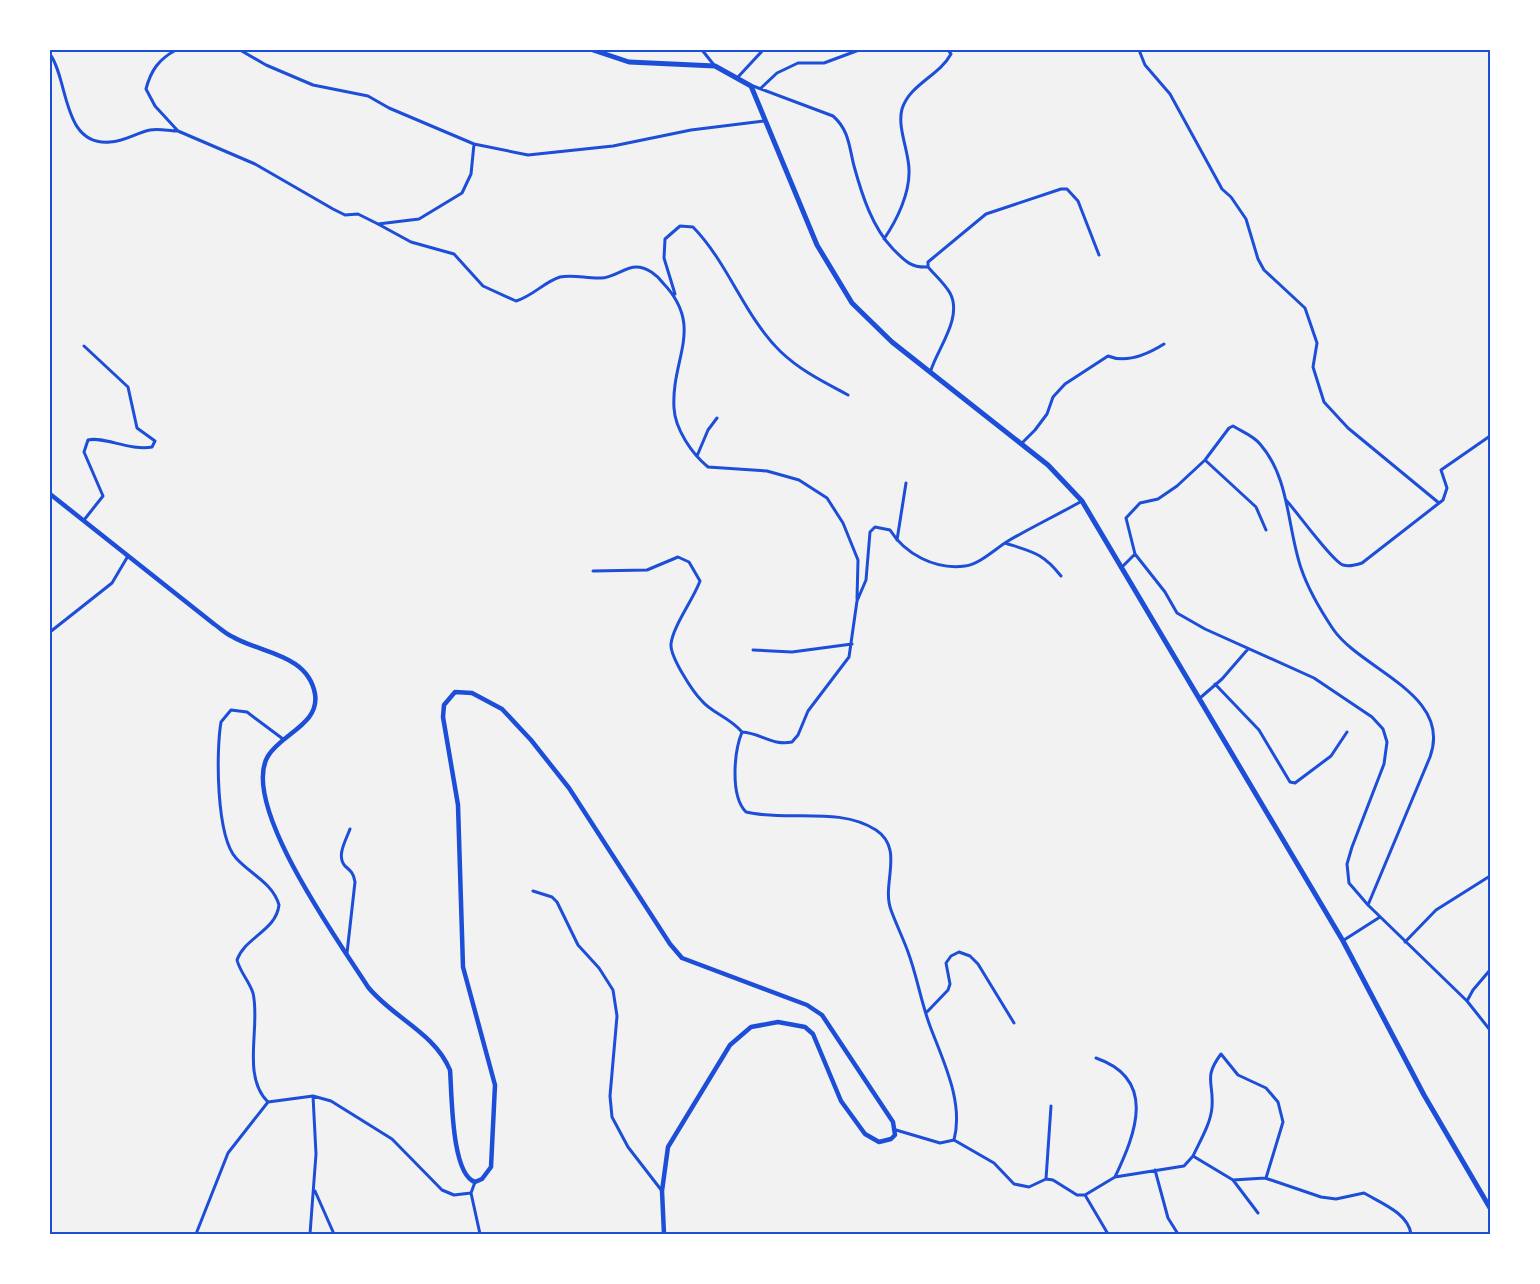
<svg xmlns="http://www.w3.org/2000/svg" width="1540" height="1284" font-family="Arial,sans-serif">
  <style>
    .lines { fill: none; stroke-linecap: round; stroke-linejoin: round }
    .minor { stroke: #1d4ed8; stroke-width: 3 }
    .tertiary { stroke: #1d4ed8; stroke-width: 4.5 }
    .primary { stroke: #1d4ed8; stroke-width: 5 }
    .neatline { fill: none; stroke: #1d4ed8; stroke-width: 2 }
  </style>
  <rect width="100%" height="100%" fill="#f2f2f2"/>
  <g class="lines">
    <path class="minor" d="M240 50 266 65 313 85 368 96 389 108 474 144 528 155 613 146 691 130 764 121
      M702 50 714 65
      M1139 50 1145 65 1170 94 1222 189 1231 197 1246 219 1258 259 1264 270 1305 308 1317 343 1313 367 1324 402 1348 428 1439 503
      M50 54C69 81 62 146 110 142 125 141 136 133 150 130 159 128 169 131 178 131L155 106 146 89C151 70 159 59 176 50
      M738 77 763 50
      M753 86 833 116C849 130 849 146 854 166 862 195 872 227 893 249 905 261 911 268 928 267 935 275 945 284 950 293 963 317 938 348 931 370
      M761 88 777 73 798 63H824L859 50
      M178 131 255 164 333 209 345 215 358 214 378 224 419 219 462 193 471 174 474 144
      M378 224 411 242 454 254 483 286 516 301C533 296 544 282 560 277 573 274 588 279 601 278 613 278 625 267 636 267 647 267 657 275 663 283 705 327 671 358 674 408 675 429 692 454 708 467L767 471 799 480 827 498 843 523 858 560 857 599
      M884 239C897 220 910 193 909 170 909 151 897 128 902 109 910 84 939 76 951 54L948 50
      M928 267V262L986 214 1061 189H1067L1078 201 1099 255
      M675 294 664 258 665 239 680 226 693 227C729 264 744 316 781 352 801 371 824 382 848 395
      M1022 443 1035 430 1047 414 1053 397 1065 384 1108 356C1127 364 1148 354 1164 344
      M697 456 708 430 717 418
      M1205 460 1256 507 1266 530
      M1286 500C1297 512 1333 562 1343 565 1349 567 1356 565 1362 563L1443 500 1447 488 1441 470 1490 436
      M84 520 103 496 84 452 88 440C103 436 130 451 152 447L155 441 137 428 128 387 84 346
      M897 540 906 483
      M1005 543C1033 552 1043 553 1061 576
      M1135 554 1126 518 1140 503 1158 499 1177 486 1205 460 1229 428 1233 426C1241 431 1254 436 1260 444 1290 478 1287 527 1301 568 1308 589 1321 611 1333 629 1361 670 1453 694 1430 757L1368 905
      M1121 568 1135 554 1165 592 1177 613 1205 629 1314 678 1372 717 1383 729 1387 742 1384 764 1352 847 1347 864 1349 883 1368 905 1467 1001 1490 1030
      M593 571 647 570 678 557 689 562 700 581C693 600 673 626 671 644 670 657 693 692 702 701 712 713 729 717 742 732
      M50 632 112 583 128 556
      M753 650 792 652 852 644
      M1215 684 1259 730 1290 782 1295 783 1331 756 1347 732
      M1200 698 1222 679 1248 649
      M283 739 247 712 231 710 221 722C216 751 216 836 236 858 250 874 273 883 279 905 276 931 245 937 237 960 240 972 249 981 253 993 261 1026 241 1076 268 1102L313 1096 331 1101 392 1139 442 1190 454 1195 471 1193
      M533 891 552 897 557 902 578 945 599 968 613 990 617 1016 610 1096 612 1117 628 1147 662 1191
      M1344 940 1380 917
      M1405 942 1436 910 1490 876
      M347 953 355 882C354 874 351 871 345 866 336 856 346 840 350 829
      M1467 1001 1473 990 1490 970
      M926 1013 948 990 950 984 946 963 951 956 959 952 970 956 978 964 1014 1023
      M1096 1058C1157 1079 1136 1133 1115 1177
      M896 1130 940 1143 954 1140C964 1102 943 1061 930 1026 921 1002 917 976 908 952 903 938 896 924 891 910 881 884 905 849 876 830 839 806 788 822 746 812 730 796 734 752 742 732 761 733 772 746 792 742L798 735 808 711 849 657 857 601 866 580 870 532 875 527 890 530C905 554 935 570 965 566 980 564 995 549 1008 541 1032 527 1057 515 1082 501
      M954 1140 994 1163 1014 1184 1029 1187 1046 1179 1053 1180 1077 1195H1085L1115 1177 1184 1166 1193 1156 1233 1180 1265 1178 1321 1197 1336 1199 1364 1193C1381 1203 1408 1213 1411 1234
      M1193 1156C1200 1141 1211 1123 1212 1107 1214 1082 1203 1078 1221 1054L1238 1075 1266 1088 1278 1102 1283 1122 1266 1178
      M1155 1170 1168 1218 1178 1234
      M1046 1179 1051 1106
      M1233 1180 1258 1213
      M475 1182 471 1193 480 1234
      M315 1191 334 1234
      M1085 1195 1108 1234
      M196 1234 228 1153 268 1102
      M310 1234 316 1154 313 1096"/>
    <path class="tertiary" d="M50 494 214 624C220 628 226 634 233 637 260 653 308 654 315 694 320 724 281 734 268 756 239 804 340 943 368 987 393 1018 434 1032 450 1070 452 1094 451 1174 475 1182L482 1179 491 1167 495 1085 463 967 458 805 443 717 444 705 455 692 472 693 502 709 531 740 569 788 670 944 682 958 807 1005 822 1015 893 1122 895 1135 891 1139 879 1142 865 1134 841 1101 813 1034 805 1027 778 1022 751 1027 730 1045 668 1147 662 1191 664 1234"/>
    <path class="primary" d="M593 50 629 62 715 66 751 86 817 245 852 303 892 342 1048 465 1082 501 1343 941 1424 1095 1490 1208"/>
  </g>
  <rect width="1540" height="1284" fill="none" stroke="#ffffff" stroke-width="102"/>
  <rect x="51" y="51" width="1438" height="1182" class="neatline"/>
</svg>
